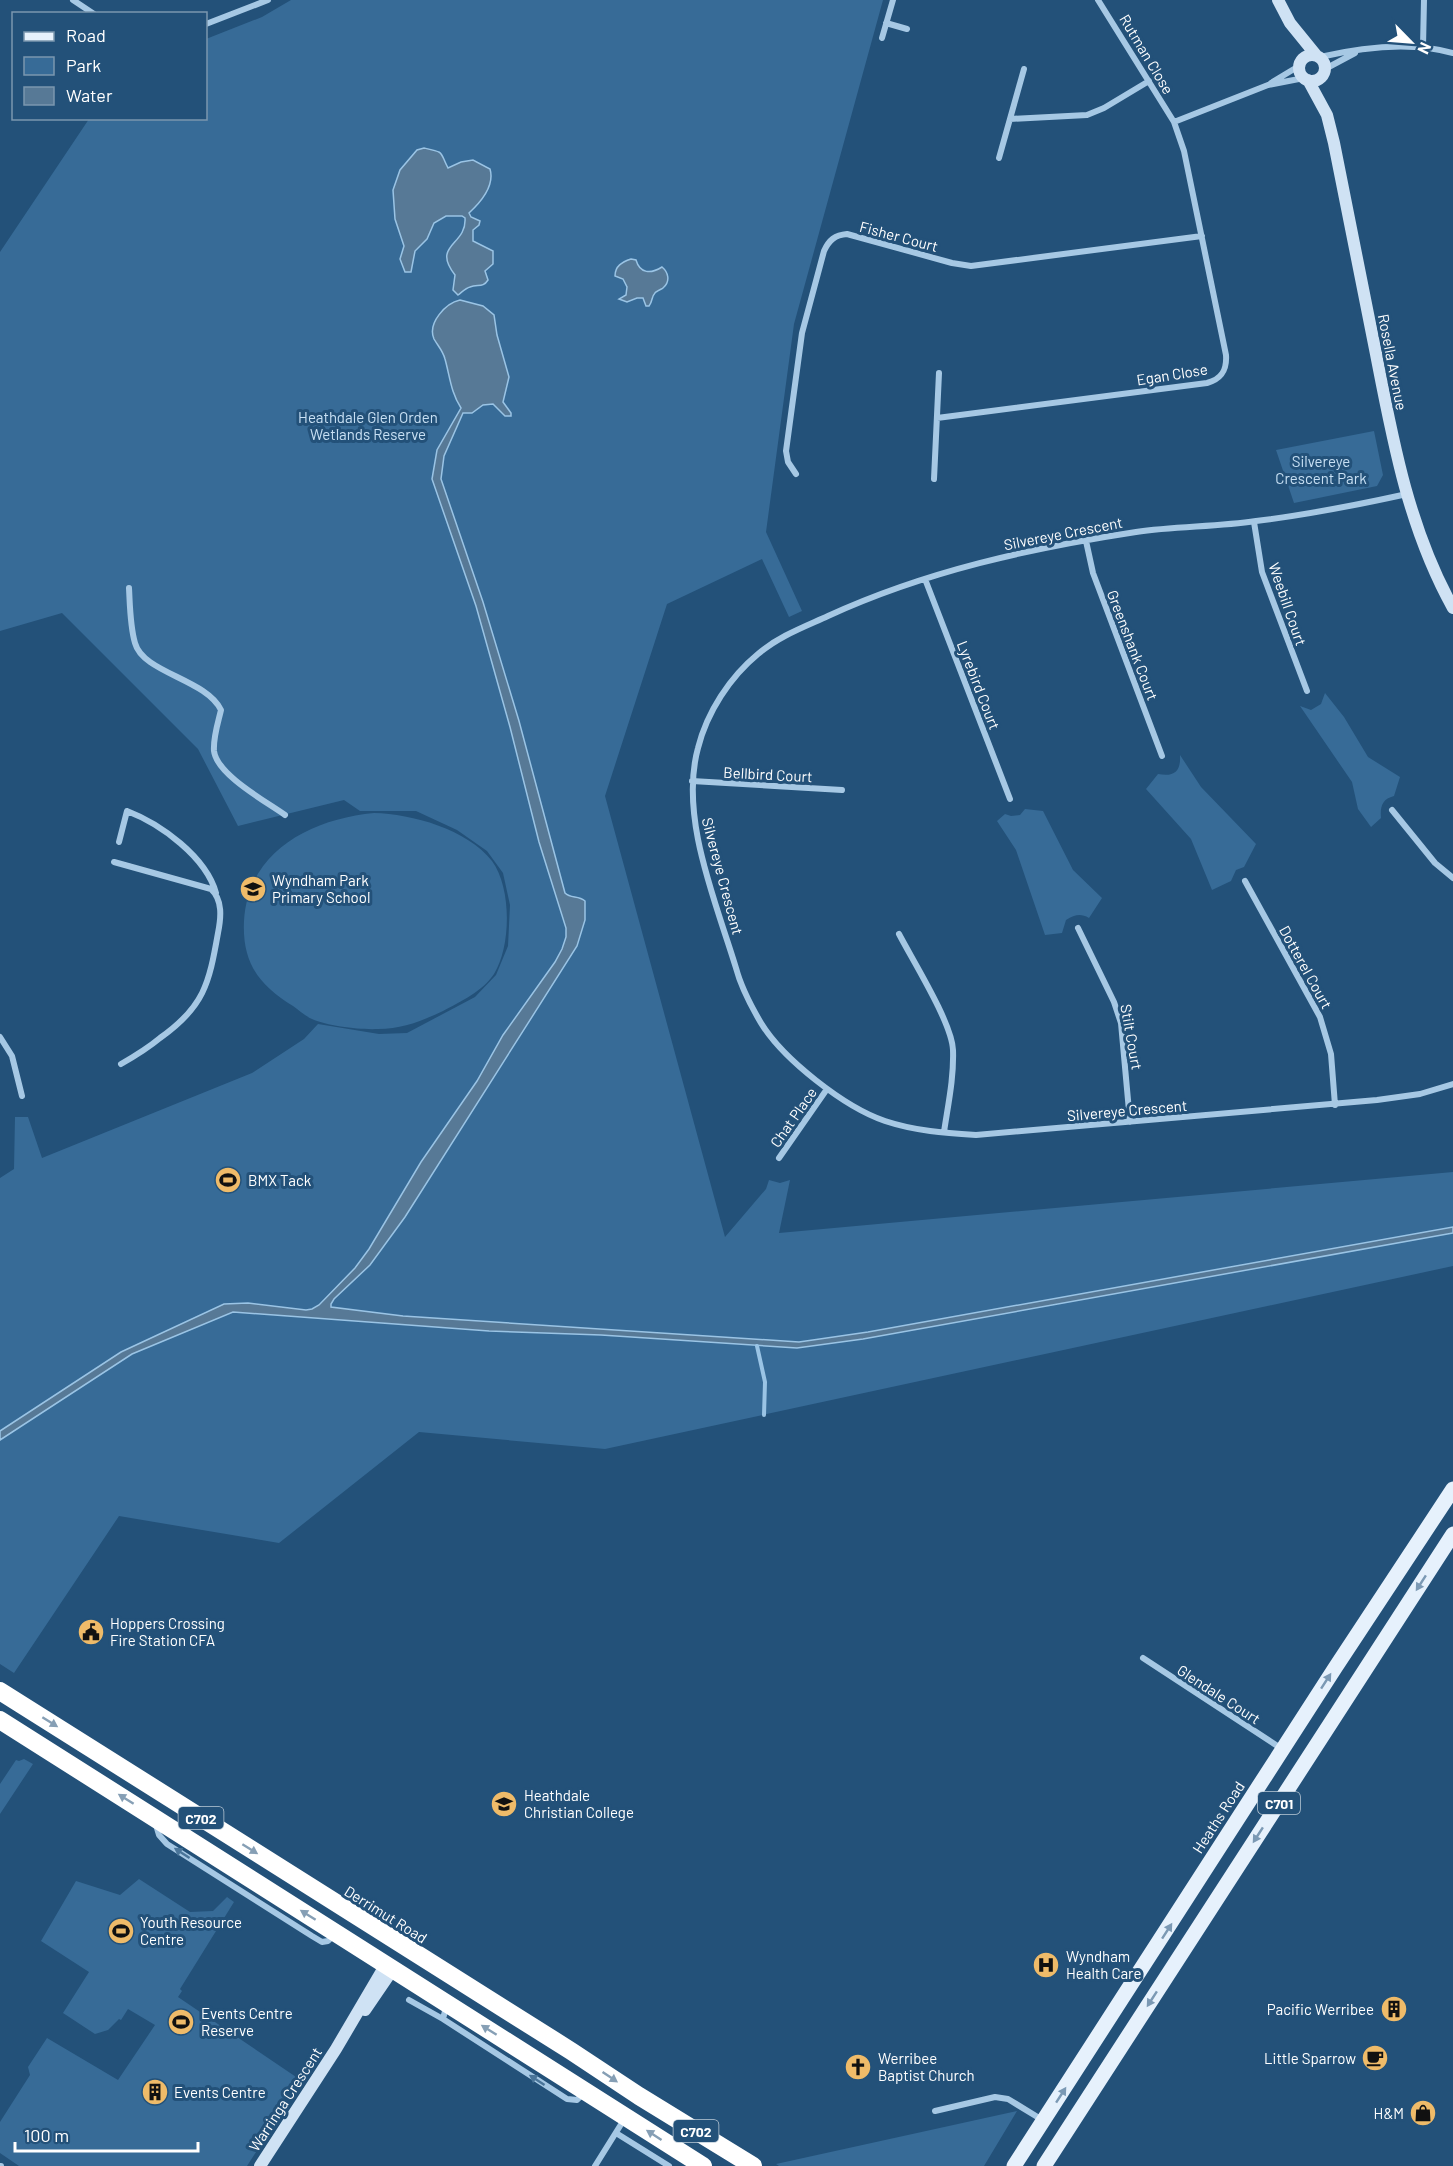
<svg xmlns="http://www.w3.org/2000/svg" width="1453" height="2166" font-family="Barlow,sans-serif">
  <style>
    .green { fill: #376b97 }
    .water { fill: #577996; stroke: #9ac4e5; stroke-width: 1.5 }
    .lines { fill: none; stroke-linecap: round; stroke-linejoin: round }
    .stream { stroke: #9ac4e5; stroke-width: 4 }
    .street { stroke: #a6c8e4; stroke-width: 6 }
    .secondary { stroke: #cfe2f4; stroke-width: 12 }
    .primary { stroke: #e6f1fc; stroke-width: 15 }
    .highway { stroke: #fff; stroke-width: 18 }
    .oneway { fill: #7b99b4 }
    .oneway2 { fill: #869fb5 }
    .oneway3 { fill: #4a7599 }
    .labels { text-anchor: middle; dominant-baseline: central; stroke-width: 6; stroke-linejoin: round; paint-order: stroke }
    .shield { fill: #235179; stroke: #bdcbd7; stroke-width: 1.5 }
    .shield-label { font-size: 14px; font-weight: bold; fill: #fff }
    .street-label { font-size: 15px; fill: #fff; stroke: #235179 }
    .park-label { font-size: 15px; fill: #c8e0f4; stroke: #235179 }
    .poi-label { font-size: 15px; fill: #fff; stroke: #235179; text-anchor: start }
  </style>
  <rect width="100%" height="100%" fill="#235179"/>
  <path class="green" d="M291 0H883L794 324 766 532 802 611 789 617 762 559 667 604 605 796 725 1237 766 1189 769 1180 780 1183 790 1180 779 1233 1453 1172V1266L605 1449 419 1432 279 1543 119 1516 14 1673 0 1664V1178L14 1169 15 1117H28L42 1158 252 1073 304 1039 318 1024 379 1034 407 1033 475 997 496 975 508 946 510 905 503 873 487 851 457 830 416 811H360L344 800 238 826 198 749 62 613 0 631V252L89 119 206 118V39L262 17Z
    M1374 431 1383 475 1377 486 1294 503 1276 450Z
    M1325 693 1344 717 1368 757 1400 777 1394 796C1382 799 1380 807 1381 818L1371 827 1358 809 1352 782 1300 706 1311 710 1321 704Z
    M1180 755 1201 787 1256 844 1244 867 1236 870 1231 881 1212 890 1191 839 1146 789 1158 774C1174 777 1181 772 1180 755Z
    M1025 809 1043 811 1073 870 1102 898 1089 918C1080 913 1075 915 1066 920L1062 933 1045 935 1016 850 997 821 1005 814 1011 816 1020 815Z
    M374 813C412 814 467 829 492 861 512 888 511 947 494 974 483 991 460 1002 443 1011 421 1021 403 1029 378 1029 360 1030 328 1026 312 1019 305 1016 299 1010 293 1006 259 985 242 963 244 921 248 851 311 819 374 813Z
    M24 1759 33 1764 0 1814V1784L16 1760 19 1761Z
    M139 1879 190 1912 213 1911 227 1897 234 1902 180 1989 182 1991 178 1997 302 2081 247 2166H19L0 2153V2122L30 2075 28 2067 47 2038 118 2080 155 2025 128 2009 121 2020 119 2019 108 2030 95 2034 63 2013 89 1972 41 1941 76 1881 120 1895Z
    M1017 2111 984 2166H779L776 2164Z"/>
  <path class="water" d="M424 148C446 153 439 151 448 168L461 162 473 160 490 169C495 186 481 202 469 213L471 217 480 221 479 225 473 230V241L493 251V264L485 271 488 280C483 288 478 284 470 287 466 288 462 292 458 295L453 290 455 275C431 244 467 246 465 218L462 216H446L434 223 427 239 415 251 411 272H405L400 259 404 246 395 219 393 190 400 170 417 150Z
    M631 259 636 260C640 274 651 274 662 267 668 272 671 281 663 288 662 289 656 291 655 293 651 297 653 301 649 306H646L643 298H637L627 302 619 299 626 295 627 287 623 279 615 276C615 266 622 262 631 259Z
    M460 300 483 306 494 315 497 335 509 377 503 402 511 413V416H505L493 404 483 405 472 413H463L444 456 441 479 483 602 519 721 565 893C571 899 578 895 585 901V920L577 946 405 1217 370 1265 334 1299 331 1304V1307L403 1316 799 1342 868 1332 1453 1227V1233L863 1339 797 1348 601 1335 489 1331 233 1312 132 1354 0 1440V1431L121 1352 224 1304 248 1303 306 1310 312 1309 319 1305 355 1268 369 1249 421 1162 477 1081 503 1035 555 962 562 949 566 937V928L539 842 510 727 476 606 432 479 437 450 461 408C451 393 450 377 445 359 443 351 438 346 434 339 427 323 446 303 460 300Z"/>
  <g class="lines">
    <path class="stream" d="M757 1346 765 1382 764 1415"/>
    <path class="street" d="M73 0 94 14
      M886 23 907 29
      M206 24 268 0
      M882 38 893 0
      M1423 47 1424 0
      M1320 57C1362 47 1410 41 1453 53
      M1325 69 1355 53
      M1271 83 1299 66
      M1010 119 1087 115 1104 108 1149 81
      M1174 122 1268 85 1304 78
      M999 158 1024 69
      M937 418 1207 383C1222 379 1227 370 1226 355L1184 151 1174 122 1098 0
      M796 474 788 462 786 451 802 333 824 251C829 240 835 235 847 234L952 263 971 266 1202 236
      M934 479 939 373
      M1407 494C1357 505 1306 515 1256 521 1216 527 1176 526 1136 532 1031 548 926 571 828 616 804 627 779 636 758 654 730 677 707 712 698 748 679 817 716 902 736 968 741 987 751 1006 761 1023 783 1059 844 1107 885 1121 915 1131 945 1133 976 1135L1377 1100 1420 1094 1453 1084
      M1254 522 1262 572 1307 691
      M1086 541 1093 573 1162 756
      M925 579 1010 799
      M129 588C130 606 130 626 135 643 143 673 206 679 221 710 218 723 213 737 214 751 217 775 267 802 285 815
      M692 781 842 790
      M1392 810 1435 863 1453 878
      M119 842 127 811C161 824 206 857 216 893
      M114 862 211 889C223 900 221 918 218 933 209 984 204 1007 160 1038 148 1048 135 1056 121 1064
      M1245 881 1320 1017 1331 1054 1335 1105
      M1078 928 1114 1002 1121 1023 1130 1122
      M899 934C913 961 952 1023 953 1050 954 1078 948 1105 944 1132
      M0 1037 12 1056 22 1096
      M779 1158 827 1089
      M1143 1658 1282 1749
      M156 1825 159 1835 167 1844 312 1936 322 1942 328 1941 334 1935
      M409 2000 443 2019
      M446 2007 443 2019 567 2099 577 2100 583 2094
      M935 2111 995 2097 1008 2099 1044 2121
      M616 2133 669 2166
      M0 2166H1
      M595 2166 625 2118"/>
    <path class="secondary" d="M1278 0 1290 23 1316 55
      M1299 68a13 13 0 1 1 26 0a13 13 0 1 1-26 0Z
      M1308 80 1327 115 1334 143C1348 214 1362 284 1376 354 1393 442 1409 529 1453 608
      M365 2010 393 1969
      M260 2166 336 2049 386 1964"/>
    <path class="primary" d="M1014 2166 1335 1668 1453 1489
      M1044 2166 1453 1534"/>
    <path class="highway" d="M0 1691 571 2051 639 2096 753 2166
      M0 1720 703 2166"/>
  </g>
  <defs><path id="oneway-solid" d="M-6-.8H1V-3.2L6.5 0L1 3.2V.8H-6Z" transform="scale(1.5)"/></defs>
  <g class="oneway">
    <use href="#oneway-solid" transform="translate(1421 1583) rotate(123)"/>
    <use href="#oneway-solid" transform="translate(1326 1681) rotate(-57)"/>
    <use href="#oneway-solid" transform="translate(1258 1835) rotate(123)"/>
    <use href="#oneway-solid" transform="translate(1167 1931) rotate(-57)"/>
    <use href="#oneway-solid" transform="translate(1152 1999) rotate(123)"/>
    <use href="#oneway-solid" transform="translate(1061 2095) rotate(-57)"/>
  </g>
  <g class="oneway2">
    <use href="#oneway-solid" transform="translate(50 1722) rotate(32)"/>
    <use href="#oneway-solid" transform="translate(126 1799) rotate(-148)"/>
    <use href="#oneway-solid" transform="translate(250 1849) rotate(32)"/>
    <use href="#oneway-solid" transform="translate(308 1915) rotate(-148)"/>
    <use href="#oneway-solid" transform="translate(489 2030) rotate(-148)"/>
    <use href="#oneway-solid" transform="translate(610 2077) rotate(34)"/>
    <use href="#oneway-solid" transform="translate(654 2135) rotate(-147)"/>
  </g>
  <g class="oneway3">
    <use href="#oneway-solid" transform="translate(182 1853) rotate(-147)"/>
    <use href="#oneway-solid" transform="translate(537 2080) rotate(-147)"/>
  </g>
  <defs>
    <symbol id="school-disc" viewBox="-11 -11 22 22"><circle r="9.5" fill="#efbb69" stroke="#235179"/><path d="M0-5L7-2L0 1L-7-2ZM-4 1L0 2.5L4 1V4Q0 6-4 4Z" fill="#111"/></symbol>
    <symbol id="stadium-disc" viewBox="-11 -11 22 22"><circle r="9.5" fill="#efbb69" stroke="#235179"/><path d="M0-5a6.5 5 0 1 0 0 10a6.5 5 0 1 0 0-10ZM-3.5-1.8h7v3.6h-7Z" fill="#111"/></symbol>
    <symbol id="civic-disc" viewBox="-11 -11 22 22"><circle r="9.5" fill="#efbb69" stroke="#235179"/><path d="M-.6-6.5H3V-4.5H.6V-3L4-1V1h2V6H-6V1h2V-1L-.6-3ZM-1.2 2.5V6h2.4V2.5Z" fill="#111"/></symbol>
    <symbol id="hospital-disc" viewBox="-11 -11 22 22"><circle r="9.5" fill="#efbb69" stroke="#235179"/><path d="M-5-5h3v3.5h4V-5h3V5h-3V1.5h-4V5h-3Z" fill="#111"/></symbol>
    <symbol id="building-disc" viewBox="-11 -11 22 22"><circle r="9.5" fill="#efbb69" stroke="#235179"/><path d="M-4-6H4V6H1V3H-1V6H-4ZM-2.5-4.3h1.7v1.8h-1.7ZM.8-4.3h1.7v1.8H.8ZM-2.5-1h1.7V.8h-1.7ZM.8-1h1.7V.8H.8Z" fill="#111"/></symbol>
    <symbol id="cafe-disc" viewBox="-11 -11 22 22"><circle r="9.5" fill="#efbb69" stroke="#235179"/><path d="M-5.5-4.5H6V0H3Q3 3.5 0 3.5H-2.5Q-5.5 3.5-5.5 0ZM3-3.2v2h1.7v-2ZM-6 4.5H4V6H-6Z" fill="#111"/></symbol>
    <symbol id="church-disc" viewBox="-11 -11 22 22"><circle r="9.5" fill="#efbb69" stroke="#235179"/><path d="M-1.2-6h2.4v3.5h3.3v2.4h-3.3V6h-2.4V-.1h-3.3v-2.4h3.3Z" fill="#111"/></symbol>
    <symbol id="shop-disc" viewBox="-11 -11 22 22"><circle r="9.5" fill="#efbb69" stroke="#235179"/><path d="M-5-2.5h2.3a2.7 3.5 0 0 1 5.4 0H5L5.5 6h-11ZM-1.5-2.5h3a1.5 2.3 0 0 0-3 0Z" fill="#111"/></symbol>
  </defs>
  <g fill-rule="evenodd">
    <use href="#school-disc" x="238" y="874" width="30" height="30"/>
    <use href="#stadium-disc" x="213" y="1165" width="30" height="30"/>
    <use href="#civic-disc" x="76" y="1617" width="30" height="30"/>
    <use href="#school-disc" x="489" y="1789" width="30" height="30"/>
    <use href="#stadium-disc" x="106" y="1916" width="30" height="30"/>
    <use href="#hospital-disc" x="1031" y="1950" width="30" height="30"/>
    <use href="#building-disc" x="1379" y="1994" width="30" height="30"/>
    <use href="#stadium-disc" x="166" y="2007" width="30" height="30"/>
    <use href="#cafe-disc" x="1360" y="2043" width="30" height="30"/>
    <use href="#church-disc" x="843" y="2052" width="30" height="30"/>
    <use href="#building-disc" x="140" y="2077" width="30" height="30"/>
    <use href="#shop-disc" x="1408" y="2098" width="30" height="30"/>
  </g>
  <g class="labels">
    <g class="shield">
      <rect x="1258" y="1792" width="42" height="22" rx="4.5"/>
      <rect x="178.5" y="1807" width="45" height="22" rx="4.5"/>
      <rect x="673.5" y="2120" width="45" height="22" rx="4.5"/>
    </g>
    <g class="shield-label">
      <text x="1279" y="1803">C701</text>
      <text x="201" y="1818">C702</text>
      <text x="696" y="2131">C702</text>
    </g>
    <g class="street-label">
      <text transform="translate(1147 54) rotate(59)">Rutman Close</text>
      <text transform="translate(899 236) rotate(15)">Fisher Court</text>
      <text transform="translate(1393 362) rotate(79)">Rosella Avenue</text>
      <text transform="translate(1172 374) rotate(-9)">Egan Close</text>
      <text transform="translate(1063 533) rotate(-11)">Silvereye Crescent</text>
      <text transform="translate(1288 604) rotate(71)">Weebill Court</text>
      <text transform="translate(1133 645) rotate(69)">Greenshank Court</text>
      <text transform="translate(979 685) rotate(69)">Lyrebird Court</text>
      <text transform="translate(768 774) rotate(3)">Bellbird Court</text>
      <text transform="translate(723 876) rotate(75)">Silvereye Crescent</text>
      <text transform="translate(1306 967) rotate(61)">Dotterel Court</text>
      <text transform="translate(1132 1037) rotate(80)">Stilt Court</text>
      <text transform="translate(1127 1110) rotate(-5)">Silvereye Crescent</text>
      <text transform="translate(793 1117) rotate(-55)">Chat Place</text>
      <text transform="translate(1219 1694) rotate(33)">Glendale Court</text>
      <text transform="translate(1218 1817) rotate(-57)">Heaths Road</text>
      <text transform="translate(386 1914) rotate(32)">Derrimut Road</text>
      <text transform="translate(285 2099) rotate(-57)">Warringa Crescent</text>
    </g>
    <g class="park-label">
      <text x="368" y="417">Heathdale Glen Orden<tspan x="368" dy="17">Wetlands Reserve</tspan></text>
      <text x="1321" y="461">Silvereye<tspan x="1321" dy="17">Crescent Park</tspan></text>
    </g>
    <g class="poi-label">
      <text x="272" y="880">Wyndham Park<tspan x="272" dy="17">Primary School</tspan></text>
      <text x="248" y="1180">BMX Tack</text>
      <text x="110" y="1623">Hoppers Crossing<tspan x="110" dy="17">Fire Station CFA</tspan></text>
      <text x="524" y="1795">Heathdale<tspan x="524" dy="17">Christian College</tspan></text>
      <text x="140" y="1922">Youth Resource<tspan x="140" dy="17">Centre</tspan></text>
      <text x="1066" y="1956">Wyndham<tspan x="1066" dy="17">Health Care</tspan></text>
      <text x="1374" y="2009" text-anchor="end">Pacific Werribee</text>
      <text x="201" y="2013">Events Centre<tspan x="201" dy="17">Reserve</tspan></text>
      <text x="878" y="2058">Werribee<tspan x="878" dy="17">Baptist Church</tspan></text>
      <text x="1356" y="2058" text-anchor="end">Little Sparrow</text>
      <text x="174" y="2092">Events Centre</text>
      <text x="1404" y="2113" text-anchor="end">H&amp;M</text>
    </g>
  </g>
  <rect x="12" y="12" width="195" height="108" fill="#235179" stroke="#7b97af" stroke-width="1.5"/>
  <rect x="24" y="32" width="30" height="9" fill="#e6f1fc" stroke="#7b97af" stroke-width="1.5"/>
  <text x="66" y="42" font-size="18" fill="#ffffff">Road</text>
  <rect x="24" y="57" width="30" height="18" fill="#376b97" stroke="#7b97af" stroke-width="1.5"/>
  <text x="66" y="72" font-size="18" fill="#ffffff">Park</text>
  <rect x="24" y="87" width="30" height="18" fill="#577996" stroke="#7b97af" stroke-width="1.5"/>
  <text x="66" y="102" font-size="18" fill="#ffffff">Water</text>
  <g transform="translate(1411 42) rotate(115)" stroke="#235179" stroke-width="4.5" paint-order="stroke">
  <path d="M0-4.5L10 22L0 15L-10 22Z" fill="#ffffff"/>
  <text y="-9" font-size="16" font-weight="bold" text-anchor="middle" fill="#ffffff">N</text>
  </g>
  <path d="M15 2142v9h183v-9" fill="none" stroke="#ffffff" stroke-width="3"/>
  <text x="24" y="2142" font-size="18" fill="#ffffff" stroke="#235179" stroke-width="4.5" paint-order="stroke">100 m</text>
</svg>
